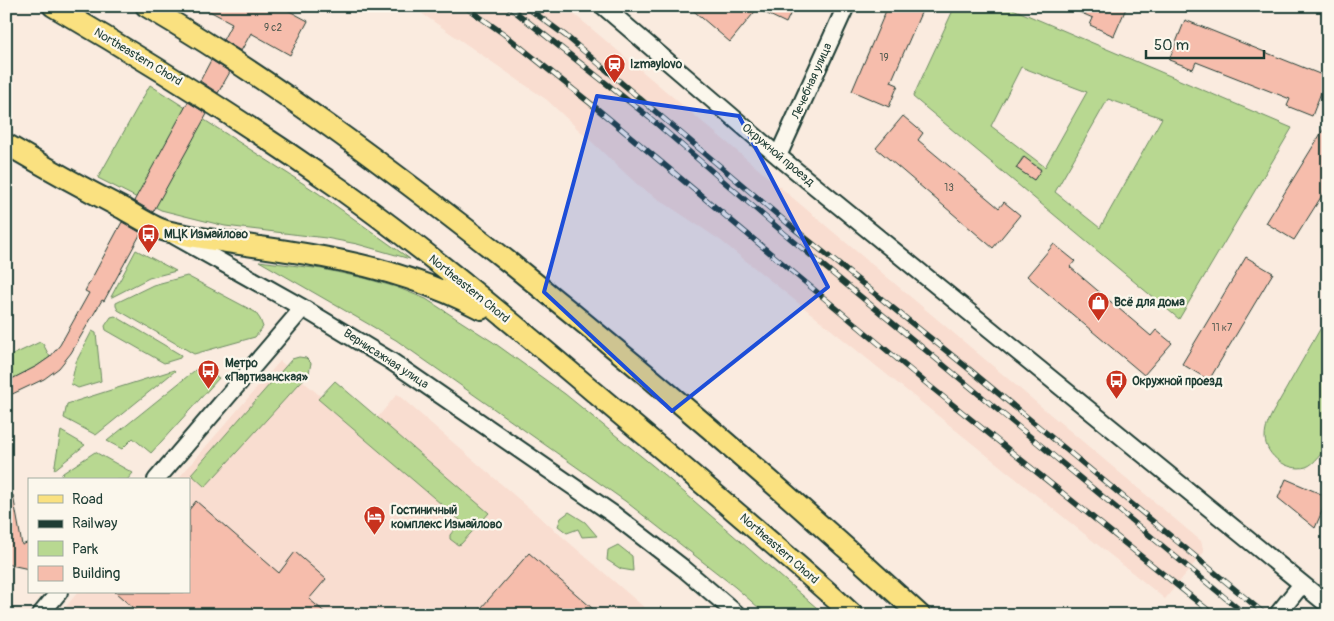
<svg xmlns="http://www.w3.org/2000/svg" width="1334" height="621" font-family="Pangolin,sans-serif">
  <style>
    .built { fill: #f9ddd0 }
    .green { fill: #b8d891; stroke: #6c8a62; fill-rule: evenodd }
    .building { fill: #f6bdac; stroke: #1f3d34 }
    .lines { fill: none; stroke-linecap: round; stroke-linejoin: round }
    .minor-casing { stroke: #1f3d34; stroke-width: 20 }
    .major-casing { stroke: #1f3d34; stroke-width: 24 }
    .minor { stroke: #fbf7ec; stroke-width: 16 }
    .major { stroke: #fae180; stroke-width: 20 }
    .rail-casing { stroke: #1f3d34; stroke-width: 5.5 }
    .rail { stroke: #fbf7ec; stroke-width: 4; stroke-dasharray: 11; stroke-linecap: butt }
    .marked { fill: #1d4ed8; fill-opacity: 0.2; stroke: #1d4ed8; stroke-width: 4; stroke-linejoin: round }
    .labels { text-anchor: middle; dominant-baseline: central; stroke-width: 4.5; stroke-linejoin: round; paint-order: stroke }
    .number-label { font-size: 10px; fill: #555d52 }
    .street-label { font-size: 12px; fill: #1f3d34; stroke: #fbf7ec }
    .poi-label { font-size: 12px; font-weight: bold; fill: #1f3d34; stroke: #fbf7ec; text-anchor: start }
  </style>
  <rect width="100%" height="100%" fill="#faebdf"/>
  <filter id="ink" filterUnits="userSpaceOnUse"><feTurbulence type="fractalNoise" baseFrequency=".02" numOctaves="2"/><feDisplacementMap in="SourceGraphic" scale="10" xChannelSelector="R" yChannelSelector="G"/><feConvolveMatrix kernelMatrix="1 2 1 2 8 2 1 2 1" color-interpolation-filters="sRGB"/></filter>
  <g filter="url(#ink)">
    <path class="built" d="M411 6H562L580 19 1201 541 1204 552 1165 599 720 240 640 187 547 100Z
      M280 361 364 434 397 394 653 615H59L78 592H189V480H177Z"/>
    <path class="green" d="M955 6H1006L1292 128 1179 319 913 97ZM1021 67 1087 92 1045 167 991 126ZM1108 99 1162 118 1100 228 1055 192ZM1023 157 1041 169 1034 180 1016 168Z
      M150 85 318 193 410 259 357 244 326 238 225 226 161 210 98 178Z
      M136 250 176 271 149 278 112 297H111Z
      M259 261 322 269 364 278 396 287 426 299 493 342 565 394 663 474 825 615H767L735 587 625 501 396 340Z
      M187 276 255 312 260 319 263 327 255 337 194 354 118 310 116 306V303L153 285Z
      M115 316 181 355 180 358 164 363 106 330 105 326 111 317Z
      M1327 317 1328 444C1322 452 1315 464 1306 467 1288 472 1266 456 1265 438 1265 428 1269 420 1273 412Z
      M92 331 96 333 101 381 78 388 71 384 76 362Z
      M40 342 43 344 50 357 37 366 6 382V358Z
      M299 357 306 358 311 363 309 373 205 487 191 474 292 359Z
      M199 367 219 378 151 453 133 438 122 449 107 441Z
      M174 370 175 371 96 435 64 418 67 404Z
      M335 381 489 513 461 544 458 545 450 539V535L461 521 318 399Z
      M61 431 85 445 54 470Z
      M95 452 133 473 127 480H58L63 473Z
      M569 512 585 522 597 536 582 537 578 529 567 533 558 526 561 518Z
      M618 545 632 556 633 571 621 569 607 560 608 550Z"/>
    <path class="building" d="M200 6H280L308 21 290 55 251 33 241 51 223 40 232 23Z
      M688 6H794L786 23 757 9 730 42Z
      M888 6H924L891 82 898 85 889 107 852 91Z
      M1065 6H1127L1114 36 1090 25 1093 18Z
      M1185 20 1327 77 1312 116 1287 106 1290 99 1196 62 1193 69 1169 60Z
      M211 60 230 72 218 93 200 81Z
      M188 102 207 114 153 212 134 201Z
      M903 116 923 133 918 140 999 208 1004 202 1020 215 993 248 876 148Z
      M1328 122V186L1294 240 1266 223Z
      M1024 157 1041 170 1034 180 1016 168Z
      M122 222 141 233 104 301 102 300 71 353 59 368 44 379 6 397V382L37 366 50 357 60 345 89 293 85 291Z
      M1054 244 1075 261 1070 267 1151 336 1156 330 1172 343 1144 375 1027 276Z
      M1246 257 1273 273 1209 380 1182 364Z
      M1286 479 1328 497 1315 528 1278 498Z
      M13 495 22 545 29 542V569L6 564V496Z
      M196 501 279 573 295 552 326 579 309 599 328 615H141L115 592H189V510Z
      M529 553 600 615H475Z"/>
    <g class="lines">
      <defs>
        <path id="minor" d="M603 6 778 156 1328 605
          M778 156 846 6
          M175 236 303 308 391 361 613 514 683 568 738 615
          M156 480 303 308
          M40 615 59 592
          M1277 615 1302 584"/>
        <path id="major" d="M53 6C151 63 246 123 339 188 430 253 515 325 600 397 685 469 771 540 853 615
          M146 6C274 81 393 171 510 263 651 376 787 493 920 615
          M6 144C45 167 83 188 122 208 136 216 152 227 166 231 218 243 271 247 323 257 378 267 432 283 481 309"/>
      </defs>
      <use href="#minor" class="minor-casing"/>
      <use href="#major" class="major-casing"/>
      <use href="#minor" class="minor"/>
      <use href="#major" class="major"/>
      <defs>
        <path id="rail" d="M464 6 504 34 595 107 926 383 1214 615
          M508 6 650 118 785 234 1246 615
          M525 6 566 36 792 227 969 369 1266 615"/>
      </defs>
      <use href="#rail" class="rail-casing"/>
      <use href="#rail" class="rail"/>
    </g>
  </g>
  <path class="marked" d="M597 96 739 116 828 287 672 411 544 292Z"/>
  <defs>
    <symbol id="station-pin" viewBox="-11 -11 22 30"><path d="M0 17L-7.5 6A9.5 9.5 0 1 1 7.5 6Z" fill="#c8321e" stroke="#fbf7ec"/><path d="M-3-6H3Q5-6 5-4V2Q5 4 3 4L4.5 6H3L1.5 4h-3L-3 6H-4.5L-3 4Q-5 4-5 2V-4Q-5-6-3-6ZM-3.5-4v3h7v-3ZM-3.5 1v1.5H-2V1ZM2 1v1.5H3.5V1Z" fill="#fff"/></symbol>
    <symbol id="bus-pin" viewBox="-11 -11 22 30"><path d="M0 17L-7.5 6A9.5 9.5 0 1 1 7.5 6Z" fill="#c8321e" stroke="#fbf7ec"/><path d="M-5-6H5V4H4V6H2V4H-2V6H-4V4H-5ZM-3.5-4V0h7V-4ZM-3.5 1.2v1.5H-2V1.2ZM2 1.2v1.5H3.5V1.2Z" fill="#fff"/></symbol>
    <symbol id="shop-pin" viewBox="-11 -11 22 30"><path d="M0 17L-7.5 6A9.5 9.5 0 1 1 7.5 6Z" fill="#c8321e" stroke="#fbf7ec"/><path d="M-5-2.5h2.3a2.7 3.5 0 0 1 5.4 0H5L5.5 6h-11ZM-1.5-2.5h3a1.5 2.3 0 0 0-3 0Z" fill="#fff"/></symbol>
    <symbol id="hotel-pin" viewBox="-11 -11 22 30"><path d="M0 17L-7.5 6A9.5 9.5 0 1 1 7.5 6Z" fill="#c8321e" stroke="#fbf7ec"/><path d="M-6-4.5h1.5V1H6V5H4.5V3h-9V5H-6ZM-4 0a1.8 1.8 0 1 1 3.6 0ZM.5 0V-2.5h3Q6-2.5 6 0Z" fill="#fff"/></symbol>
  </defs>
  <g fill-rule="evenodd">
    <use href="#station-pin" x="602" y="52" width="25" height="34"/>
    <use href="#bus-pin" x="136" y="222" width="25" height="34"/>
    <use href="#shop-pin" x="1086" y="290" width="25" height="34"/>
    <use href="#bus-pin" x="196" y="358" width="25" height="34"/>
    <use href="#bus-pin" x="1104" y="368" width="25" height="34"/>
    <use href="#hotel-pin" x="362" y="504" width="25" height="34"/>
  </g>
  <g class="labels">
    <g class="number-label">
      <text x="273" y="28">9 с2</text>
      <text x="884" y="58">19</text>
      <text x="949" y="188">13</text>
      <text x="1222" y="328">11 к7</text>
    </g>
    <g class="street-label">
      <text transform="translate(138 57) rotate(31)">Northeastern Chord</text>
      <text transform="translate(812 81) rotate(-66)">Лечебная улица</text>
      <text transform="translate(778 155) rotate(40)">Окружной проезд</text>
      <text transform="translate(469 289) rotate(39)">Northeastern Chord</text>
      <text transform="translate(386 359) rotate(33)">Вернисажная улица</text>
      <text transform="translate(779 549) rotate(41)">Northeastern Chord</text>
    </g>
    <g class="poi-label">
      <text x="630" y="64">Izmaylovo</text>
      <text x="164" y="234">МЦК Измайлово</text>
      <text x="1114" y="302">Всё для дома</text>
      <text x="225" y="363">Метро<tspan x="225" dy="14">«Партизанская»</tspan></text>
      <text x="1132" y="381">Окружной проезд</text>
      <text x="391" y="510">Гостиничный<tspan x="391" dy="14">комплекс Измайлово</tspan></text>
    </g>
  </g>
  <rect width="1334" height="621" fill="none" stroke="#fbf7ec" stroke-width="25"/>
  <rect x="12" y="12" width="1309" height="596" fill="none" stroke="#1f3d34" stroke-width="2" filter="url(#ink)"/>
  <rect x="28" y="478" width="162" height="115" fill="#fbf7ec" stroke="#a3ada2"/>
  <rect x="38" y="495" width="25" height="8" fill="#fae180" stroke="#a3ada2"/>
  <text x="72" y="504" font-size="15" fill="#1f3d34">Road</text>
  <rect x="38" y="520" width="25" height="8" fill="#1f3d34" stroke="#a3ada2"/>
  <text x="72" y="528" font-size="15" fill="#1f3d34">Railway</text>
  <rect x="38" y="541" width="25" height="15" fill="#b8d891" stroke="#a3ada2"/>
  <text x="72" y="554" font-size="15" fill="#1f3d34">Park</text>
  <rect x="38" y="566" width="25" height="15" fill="#f6bdac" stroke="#a3ada2"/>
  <text x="72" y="578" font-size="15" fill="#1f3d34">Building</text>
  <path d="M1146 50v8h118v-8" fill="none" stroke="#1f3d34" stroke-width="2.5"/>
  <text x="1154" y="50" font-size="15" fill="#1f3d34" stroke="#fbf7ec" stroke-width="4" paint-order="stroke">50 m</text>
</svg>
